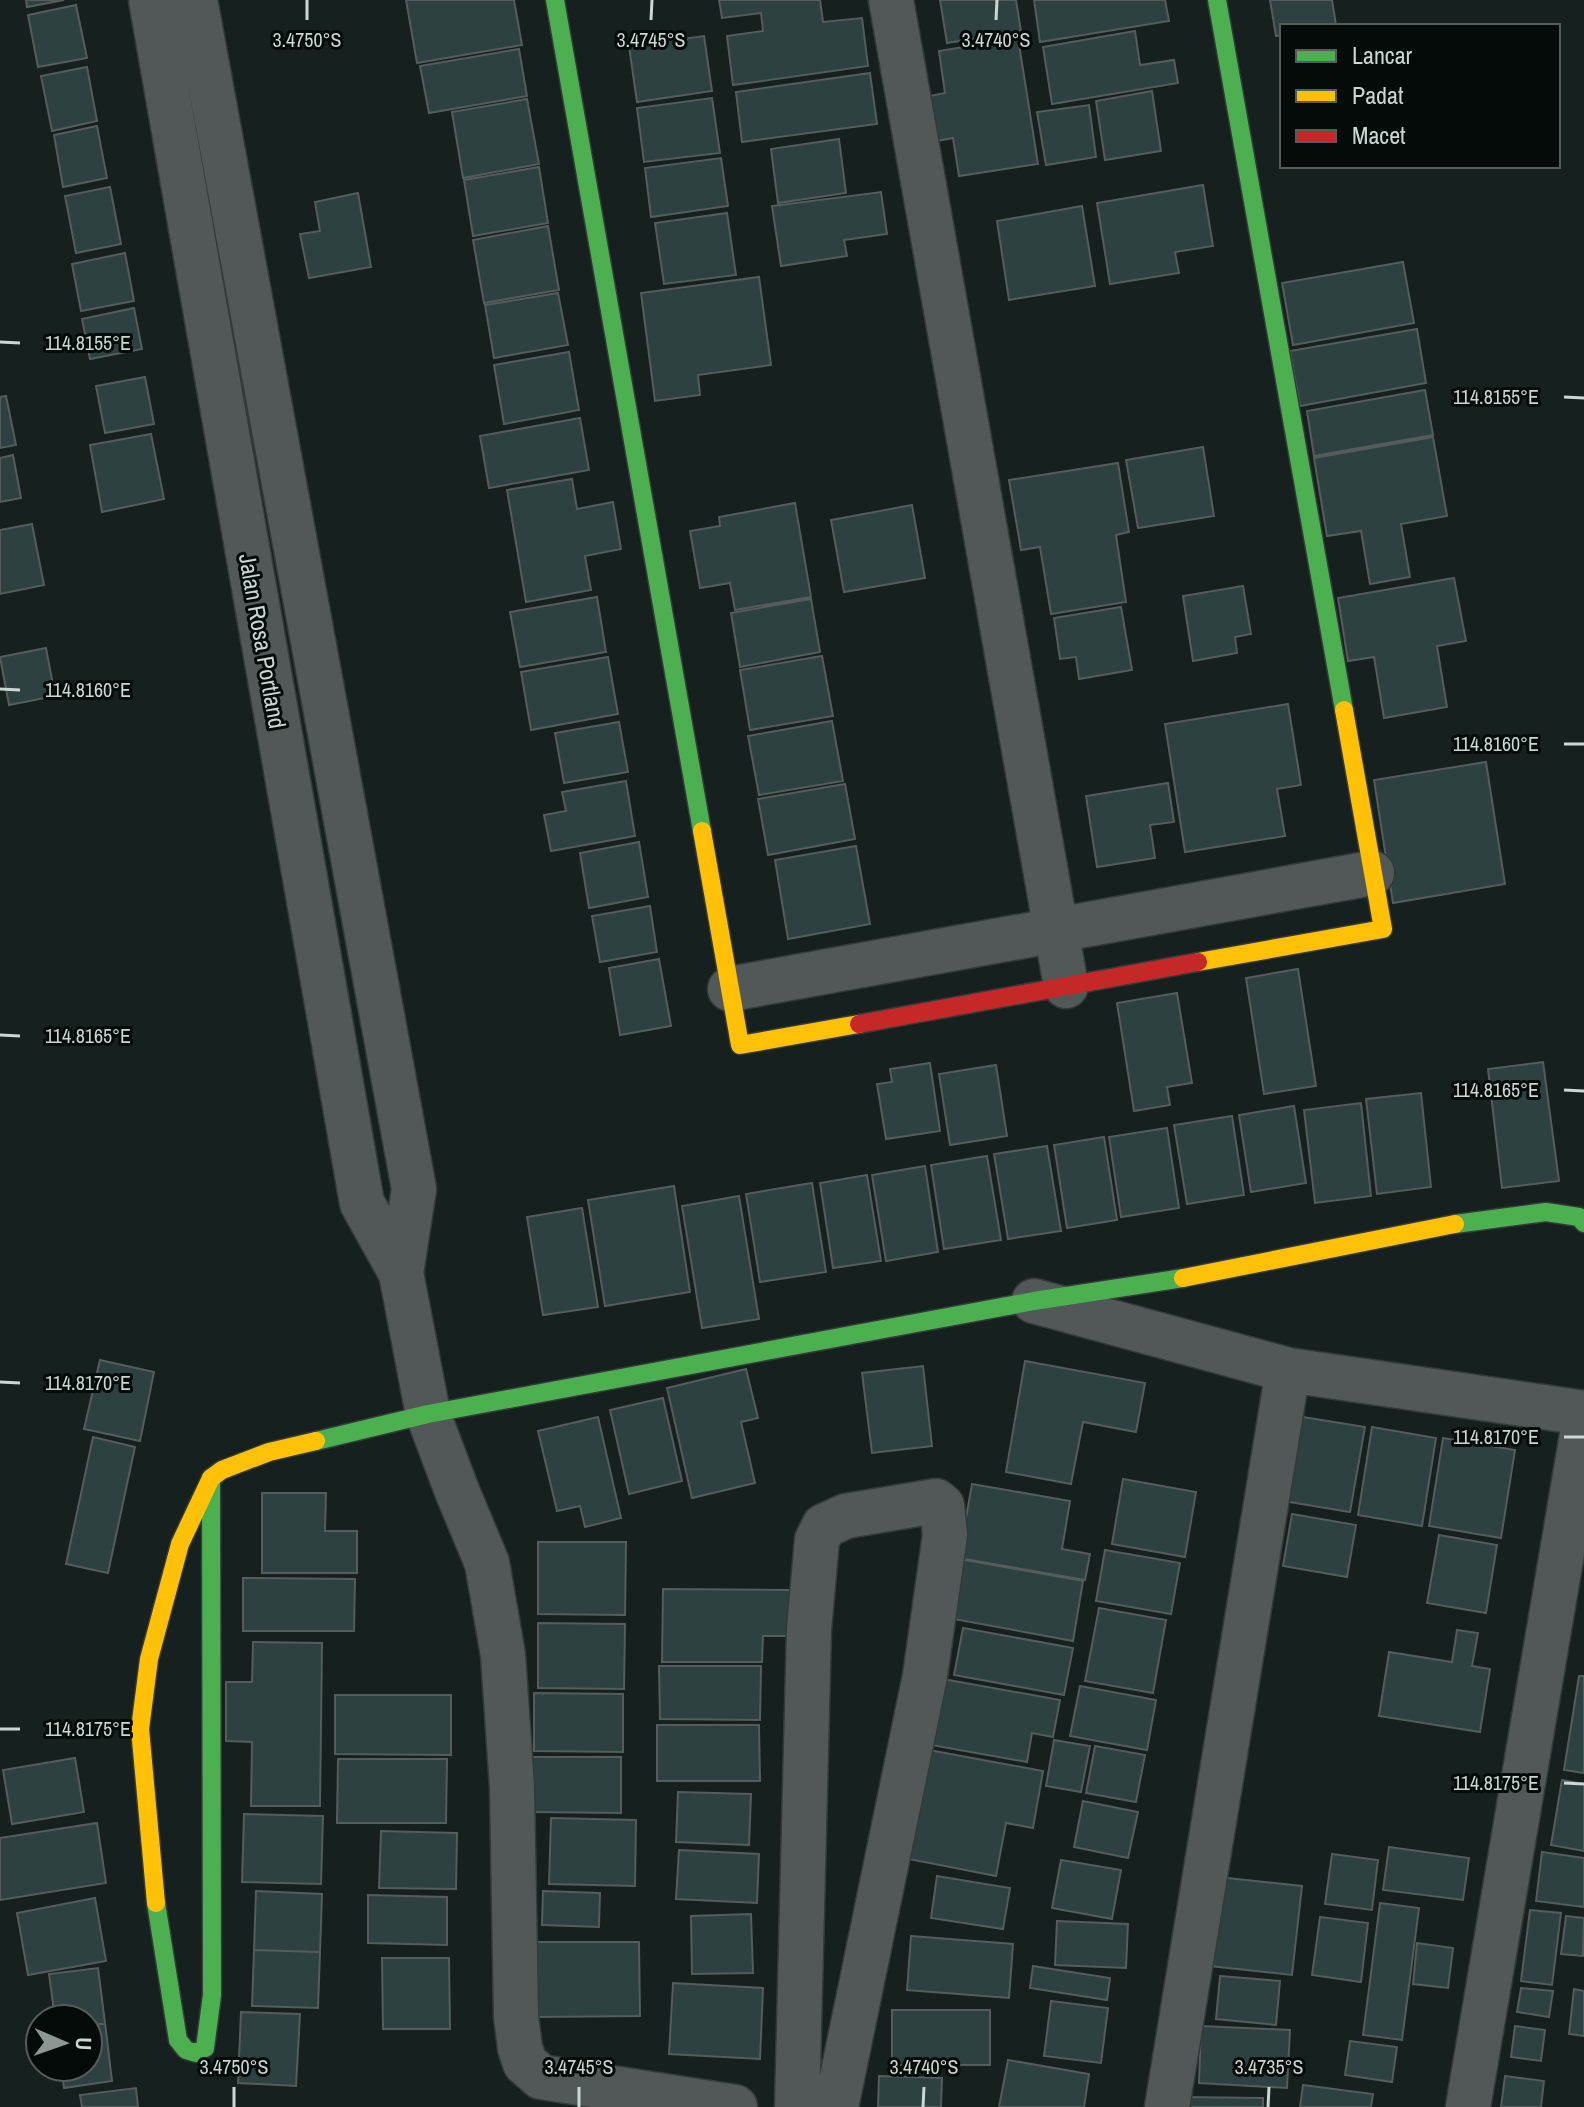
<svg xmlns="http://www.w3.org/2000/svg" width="1584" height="2107" font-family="'Archivo Narrow',sans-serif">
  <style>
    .building { fill: #2d4141; stroke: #545c5c; stroke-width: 2 }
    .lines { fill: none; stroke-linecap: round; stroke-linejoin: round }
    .street-casing { stroke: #333a39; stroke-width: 47 }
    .fast-casing { stroke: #333a39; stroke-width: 21 }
    .slow-casing { stroke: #333a39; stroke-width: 21 }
    .jam-casing { stroke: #333a39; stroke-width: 21 }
    .street { stroke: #525857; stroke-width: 44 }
    .fast { stroke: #4caf50; stroke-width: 18 }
    .slow { stroke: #ffc107; stroke-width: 18 }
    .jam { stroke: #c62828; stroke-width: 18 }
    .ticks { fill: none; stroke: #ccd6d4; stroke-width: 3 }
    .labels { text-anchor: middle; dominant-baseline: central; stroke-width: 6; stroke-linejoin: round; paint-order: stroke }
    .street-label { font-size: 24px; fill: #ccd6d4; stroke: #050b09 }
    .ticks-label { font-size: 20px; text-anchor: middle; fill: #ccd6d4; stroke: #050b09; stroke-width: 6; stroke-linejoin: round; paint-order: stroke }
  </style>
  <rect width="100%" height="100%" fill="#16201e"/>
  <path class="building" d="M26 0H64L27 7Z
    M406 0H514L522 45 417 63Z
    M719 0H820L823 22 862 18 868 66 733 85 727 36 763 31 761 13 722 18Z
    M940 0H1016L1021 31 947 43Z
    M1034 0H1165L1169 21 1040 42Z
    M1270 0H1332L1336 25 1282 26V35L1276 36Z
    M76 5 87 58 38 67 28 15Z
    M1135 31 1140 65 1174 60 1178 83 1052 104 1043 47Z
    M704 36 712 91 637 102 629 46Z
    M1018 38 1038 164 959 176 953 138 937 141 930 96 945 93 939 51Z
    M519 49 527 96 429 113 420 66Z
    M87 67 97 121 52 131 41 76Z
    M870 73 877 124 742 142 736 92Z
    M1152 91 1161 151 1105 160 1096 101Z
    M712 98 720 153 644 162 637 108Z
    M527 99 539 164 463 178 452 112Z
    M1089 105 1096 157 1046 165 1037 112Z
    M97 126 107 178 63 187 54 135Z
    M839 139 846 193 778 203 771 149Z
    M721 158 728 206 651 217 645 168Z
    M539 167 548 223 473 236 464 180Z
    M1203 185 1213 246 1175 252 1179 273 1110 284 1097 203Z
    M110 187 121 244 76 253 65 196Z
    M881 192 887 234 844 240 847 256 781 266 772 206Z
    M358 193 371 267 309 278 300 234 320 231 315 202Z
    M1082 206 1095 286 1009 300 997 221Z
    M727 213 736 275 664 284 655 223Z
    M548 226 559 290 484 303 473 240Z
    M125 253 134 301 81 311 72 264Z
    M1403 262 1414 323 1293 345 1282 283Z
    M759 277 771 365 698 375 700 395 655 401 641 293Z
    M558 293 568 345 494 358 485 305Z
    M134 308 142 349 90 359 82 319Z
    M1417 329 1426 383 1300 406 1290 351Z
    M569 352 579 410 504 424 494 365Z
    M145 377 154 424 105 433 96 386Z
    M1425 390 1433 435 1314 456 1307 411Z
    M6 396 16 445 0 448V397Z
    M580 418 589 470 489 488 480 436Z
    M151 434 164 499 102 512 90 445Z
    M1433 437 1447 516 1401 524 1410 577 1370 584 1361 531 1327 536 1314 458Z
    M1203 447 1214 516 1138 528 1126 460Z
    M13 455 21 498 0 502V458Z
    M1118 463 1129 532 1116 535 1126 602 1051 614 1040 547 1021 550 1009 480Z
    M572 479 577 509 613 502 621 549 585 556 591 590 526 602 507 490Z
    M795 503 811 597 735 610 730 583 700 588 690 531 720 526 719 517Z
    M912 505 925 578 844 592 831 520Z
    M32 524 44 585 0 594V530Z
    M1454 578 1466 641 1437 646 1447 707 1384 718 1374 657 1348 661 1338 598Z
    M1243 586 1251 634 1235 637 1237 653 1193 661 1183 596Z
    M597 597 606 652 520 667 510 612Z
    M811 599 820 652 740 667 731 613Z
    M1121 607 1132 670 1079 679 1076 657 1060 659 1054 618Z
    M46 648 55 696 9 705 0 657Z
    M822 656 833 716 750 730 740 670Z
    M608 657 618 714 531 730 521 672Z
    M1288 704 1301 785 1277 789 1285 836 1185 852 1165 724Z
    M832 721 843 781 759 795 748 736Z
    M619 722 628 772 564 783 555 733Z
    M1486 762 1505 884 1393 903 1374 780Z
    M626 781 635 836 551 851 544 815 566 811 562 792Z
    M1168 783 1174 822 1150 825 1155 858 1097 867 1086 796Z
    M845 784 855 839 768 855 758 799Z
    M639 842 648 897 589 908 580 853Z
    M856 846 870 924 788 939 775 860Z
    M650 906 657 952 600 962 592 916Z
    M659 959 671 1026 620 1035 609 968Z
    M1298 969 1316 1086 1264 1094 1246 978Z
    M1177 993 1192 1083 1167 1087 1170 1105 1134 1111 1117 1003Z
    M1543 1062 1559 1181 1502 1188 1488 1069Z
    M930 1063 940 1131 886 1139 877 1084 892 1082 890 1069Z
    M996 1065 1007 1136 950 1145 939 1074Z
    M1421 1093 1431 1187 1377 1194 1366 1099Z
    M1361 1103 1371 1196 1315 1203 1304 1110Z
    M1294 1106 1306 1183 1251 1192 1239 1115Z
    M1232 1116 1244 1195 1187 1204 1174 1125Z
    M1167 1128 1179 1208 1121 1217 1109 1137Z
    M1104 1137 1117 1220 1067 1228 1054 1145Z
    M1047 1146 1061 1231 1008 1239 994 1154Z
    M987 1156 1001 1240 944 1249 931 1165Z
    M925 1166 938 1252 886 1261 872 1175Z
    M867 1175 881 1261 833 1268 820 1183Z
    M812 1183 826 1272 760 1282 746 1194Z
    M674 1186 690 1292 605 1306 588 1200Z
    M739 1196 759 1319 702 1328 682 1206Z
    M582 1208 598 1307 543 1315 527 1217Z
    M100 1360 154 1372 140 1441 84 1429Z
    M1025 1361 1145 1383 1136 1432 1083 1422 1071 1484 1006 1472Z
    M923 1366 932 1446 872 1453 862 1373Z
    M746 1369 758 1418 741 1422 755 1483 692 1498 667 1388Z
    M663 1398 682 1481 629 1494 610 1410Z
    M1297 1416 1365 1427 1350 1512 1283 1501Z
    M598 1417 621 1518 585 1527 580 1506 557 1511 538 1431Z
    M1372 1427 1436 1438 1422 1526 1358 1515Z
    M93 1437 135 1447 108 1573 66 1564Z
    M1443 1438 1515 1450 1501 1538 1429 1526Z
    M1123 1479 1196 1492 1185 1557 1112 1544Z
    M972 1484 1070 1501 1062 1549 1090 1554 1085 1580 959 1558Z
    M262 1493H326L325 1531H357V1573H262Z
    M1292 1514 1356 1525 1347 1577 1283 1566Z
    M1439 1535 1497 1545 1486 1613 1427 1603Z
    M538 1542H626L625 1615 538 1614Z
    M1105 1550 1180 1563 1171 1614 1096 1601Z
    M954 1558 1083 1581 1073 1641 943 1617Z
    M243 1578 355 1579 354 1631H243Z
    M663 1589 791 1590V1636H763L762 1662H662Z
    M1099 1608 1166 1620 1153 1693 1085 1681Z
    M538 1623 625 1624 624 1689 538 1688Z
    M963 1628 1073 1648 1064 1695 954 1675Z
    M1457 1630 1478 1633 1472 1666 1490 1669 1480 1732 1379 1716 1389 1652 1452 1662Z
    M253 1642 322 1643 320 1806H251L252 1742 226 1741V1682H252Z
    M659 1666H761L760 1720 660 1719Z
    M1579 1676H1584V1773L1564 1770Z
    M932 1677 1060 1700 1053 1737 1032 1733 1027 1762 920 1743Z
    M1080 1686 1156 1700 1147 1750 1070 1736Z
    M534 1693 623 1694V1752L534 1751Z
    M335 1695H451V1755L335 1754Z
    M657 1725H759L760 1781H657Z
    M1054 1740 1090 1746 1081 1792 1046 1786Z
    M1095 1746 1145 1755 1136 1802 1086 1793Z
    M929 1750 1043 1771 1033 1828 1006 1823 996 1876 909 1859Z
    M531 1757H621V1813L532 1812Z
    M75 1758 84 1812 12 1824 3 1770Z
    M338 1759H447L446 1823H337Z
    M1562 1780 1584 1784V1851L1551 1845Z
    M678 1792 751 1794 749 1845 676 1842Z
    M1083 1801 1138 1812 1128 1858 1074 1847Z
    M244 1814 323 1816 321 1884 242 1882Z
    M551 1818 636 1820 635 1886 549 1884Z
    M97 1823 106 1883 0 1900V1838Z
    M381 1831 457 1833 456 1889 379 1888Z
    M1389 1847 1469 1858 1463 1900 1383 1890Z
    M679 1850 759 1854 757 1903 676 1899Z
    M1542 1852 1584 1858V1907L1536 1901Z
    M1332 1854 1378 1860 1372 1910 1325 1904Z
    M1061 1860 1121 1870 1112 1919 1052 1908Z
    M937 1876 1010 1888 1003 1929 931 1918Z
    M1218 1877 1302 1886 1292 1975 1210 1966Z
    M256 1891 322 1894 320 1952 254 1950Z
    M543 1891 600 1893 599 1927 542 1925Z
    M368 1895 447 1897V1945L368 1943Z
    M95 1898 106 1961 28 1975 17 1913Z
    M1380 1903 1419 1908 1402 2040 1363 2035Z
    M1530 1910 1561 1913 1552 1985 1521 1981Z
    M751 1914 753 1973 692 1974 691 1916Z
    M1566 1916 1584 1918 1583 1956 1561 1954Z
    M1320 1917 1368 1923 1361 1982 1312 1975Z
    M1057 1921 1128 1924 1126 1968 1055 1965Z
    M911 1936 1013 1944 1009 1998 907 1990Z
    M537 1942H639L640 2016 538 2017Z
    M1417 1943 1453 1948 1448 1988 1413 1984Z
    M254 1950 320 1952 318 2008 252 2006Z
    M382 1958H449L450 2029H383Z
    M1033 1966 1110 1978 1107 2000 1030 1988Z
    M98 1968 105 2023 88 2026V2019H55L49 1974Z
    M1220 1976 1280 1981 1276 2025 1216 2019Z
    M673 1983 763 1988 760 2059 669 2054Z
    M1521 1988 1553 1991 1549 2017 1517 2012Z
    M1574 1989 1584 1991V2036L1569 2034Z
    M1051 2001 1108 2008 1101 2063 1044 2056Z
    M892 2010H990V2065H892Z
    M241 2012 300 2014 296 2086 238 2083Z
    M105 2023 112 2081 64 2088 61 2067H88V2026Z
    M1201 2026 1290 2030 1287 2088 1199 2083Z
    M1515 2026 1545 2030 1541 2061 1511 2057Z
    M1350 2041 1397 2047 1392 2082 1345 2075Z
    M1008 2060 1089 2074 1084 2107H999Z
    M879 2076 942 2078 941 2107H878Z
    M1505 2076 1544 2081 1541 2107H1501Z
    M1303 2085 1373 2094 1371 2107H1300Z
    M136 2088 138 2107H82L80 2095Z
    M1184 2097 1263 2098V2107H1184Z"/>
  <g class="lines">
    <defs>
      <path id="street" d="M151 0 362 1203 401 1273 428 1414 457 1491 487 1563 503 1655 512 1787 516 2016 520 2048 525 2063 541 2077 735 2107
        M195 0 414 1189 401 1273
        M891 0 1066 986
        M730 989 1372 873
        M1034 1301 1288 1370 1584 1413
        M797 2107 809 1629 817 1540 824 1526 846 1516 936 1501 942 1506 945 1535 925 1676 836 2107
        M1167 2107 1288 1370
        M1468 2107 1584 1423"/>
      <path id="fast" d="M555 0 702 831
        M1217 0 1344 710
        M1455 1224 1546 1212 1579 1217 1584 1223
        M316 1441 428 1414 1034 1301 1183 1278
        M156 1903 178 2040 186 2050 196 2053 205 2048 212 1995 211 1478"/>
      <path id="slow" d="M702 831 740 1045 859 1024
        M1198 962 1383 929 1344 710
        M1183 1278 1455 1224
        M156 1903 140 1729 149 1659 180 1544 211 1478 222 1470 269 1452 316 1441"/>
      <path id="jam" d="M859 1024 1198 962"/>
    </defs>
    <use href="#street" class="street-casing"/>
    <use href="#fast" class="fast-casing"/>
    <use href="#slow" class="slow-casing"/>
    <use href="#jam" class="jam-casing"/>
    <use href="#street" class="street"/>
    <use href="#fast" class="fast"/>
    <use href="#slow" class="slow"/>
    <use href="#jam" class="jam"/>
  </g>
  <path class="ticks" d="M307 20V0M651 20 652 0M996 20 997 0M0 342 20 343M1564 397 1584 398M0 689 20 690M1564 744H1584M0 1035 20 1036M1564 1090 1584 1091M0 1382 20 1383M1564 1437H1584M0 1729H20M1564 1783 1584 1784M234 2107V2087M579 2107V2087M923 2107 924 2087M1268 2107 1269 2087"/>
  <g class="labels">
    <g class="street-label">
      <text transform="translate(263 641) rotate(80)">Jalan Rosa Portland</text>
    </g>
  </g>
  <g class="ticks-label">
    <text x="307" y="47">3.4750°S</text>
    <text x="651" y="47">3.4745°S</text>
    <text x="996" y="47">3.4740°S</text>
    <text x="88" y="350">114.8155°E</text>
    <text x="1496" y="404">114.8155°E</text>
    <text x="88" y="697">114.8160°E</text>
    <text x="1496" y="751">114.8160°E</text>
    <text x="88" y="1043">114.8165°E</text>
    <text x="1496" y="1097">114.8165°E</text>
    <text x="88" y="1390">114.8170°E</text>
    <text x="1496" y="1444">114.8170°E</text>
    <text x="88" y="1736">114.8175°E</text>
    <text x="1496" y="1790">114.8175°E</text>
    <text x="234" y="2074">3.4750°S</text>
    <text x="579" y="2074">3.4745°S</text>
    <text x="924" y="2074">3.4740°S</text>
    <text x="1269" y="2074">3.4735°S</text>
  </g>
  <rect x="1280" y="24" width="280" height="144" fill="#050b09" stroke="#555c5a" stroke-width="2"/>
  <rect x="1296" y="50" width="40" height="12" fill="#4caf50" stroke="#555c5a" stroke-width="2"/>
  <text x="1352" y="64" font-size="24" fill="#ccd6d4">Lancar</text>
  <rect x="1296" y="90" width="40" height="12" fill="#ffc107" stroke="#555c5a" stroke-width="2"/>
  <text x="1352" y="104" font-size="24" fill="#ccd6d4">Padat</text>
  <rect x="1296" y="130" width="40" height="12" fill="#c62828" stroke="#555c5a" stroke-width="2"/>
  <text x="1352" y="144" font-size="24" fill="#ccd6d4">Macet</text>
  <g transform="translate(64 2043) rotate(92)"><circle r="38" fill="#050b09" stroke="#555c5a" stroke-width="2"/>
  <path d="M0-6L14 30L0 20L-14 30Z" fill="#8c9694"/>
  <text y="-12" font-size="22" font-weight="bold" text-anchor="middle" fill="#ccd6d4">U</text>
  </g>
</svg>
